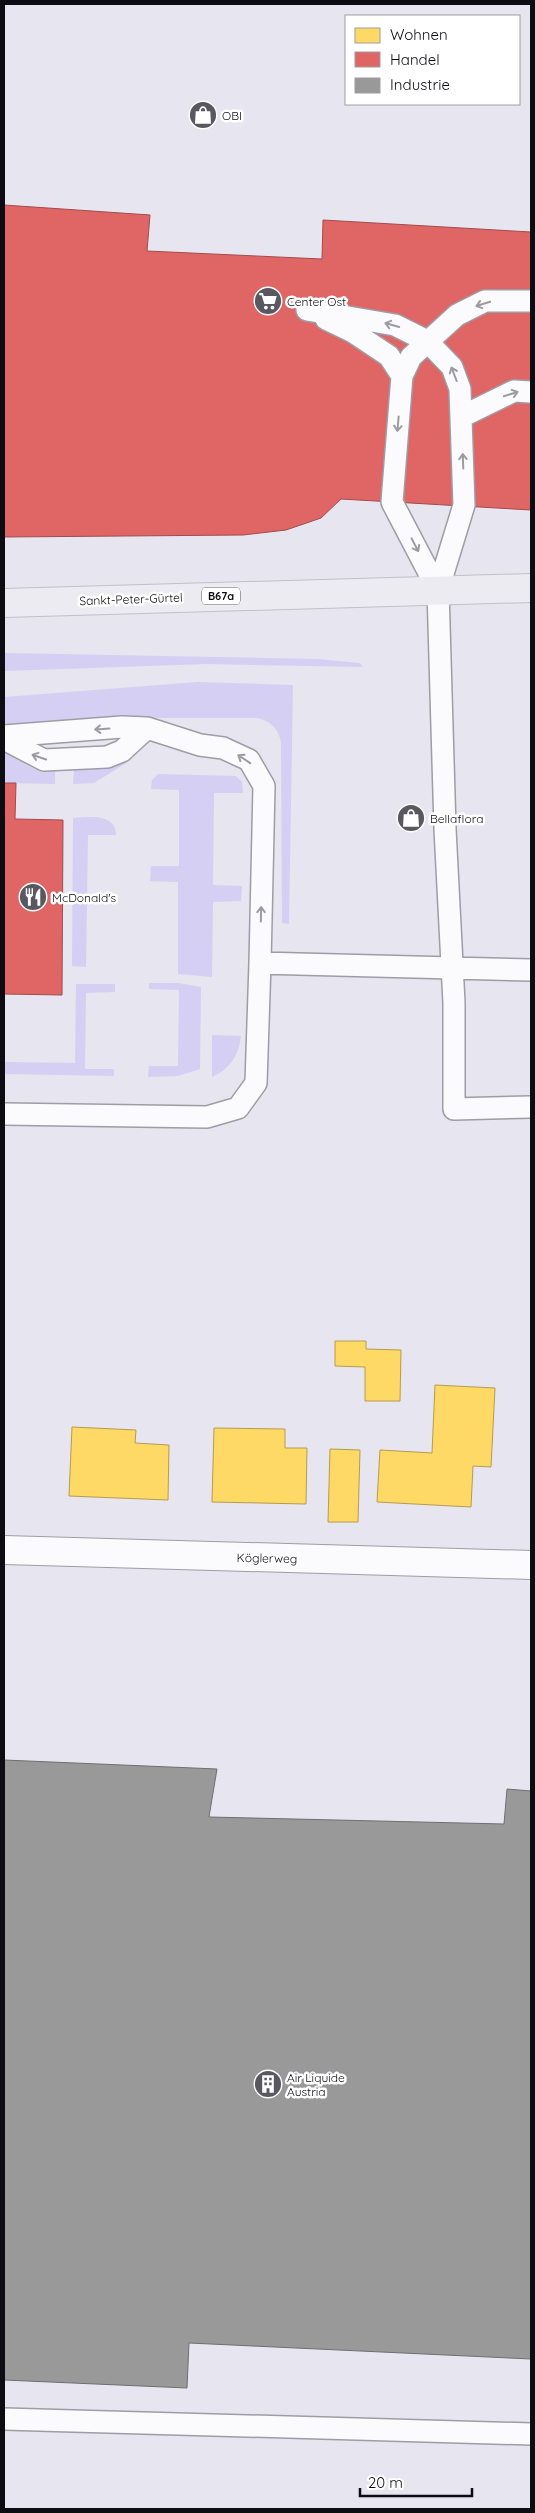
<svg xmlns="http://www.w3.org/2000/svg" width="535" height="2513" font-family="Quicksand,sans-serif">
  <style>
    .green { fill: #d4cff3 }
    .homes { fill: #ffd966; stroke: #b69c4d }
    .shops { fill: #e06666; stroke: #a14b4d; fill-rule: evenodd }
    .industry { fill: #999; stroke: #6f6f71 }
    .lines { fill: none; stroke-linecap: round; stroke-linejoin: round }
    .lane-casing { stroke: #9e9da5; stroke-width: 24 }
    .street-casing { stroke: #9e9da5; stroke-width: 30 }
    .primary-casing { stroke: #c1c0c6; stroke-width: 30 }
    .lane { stroke: #fbfbfd; stroke-width: 21 }
    .street { stroke: #fbfbfd; stroke-width: 28 }
    .primary { stroke: #ecebf2; stroke-width: 28 }
    .oneway { stroke: #9c9b9f }
    .labels { text-anchor: middle; dominant-baseline: central; stroke-width: 5; stroke-linejoin: round; paint-order: stroke }
    .shield { fill: #fff; stroke: #56555a; stroke-width: 1 }
    .shield-label { font-size: 11px; font-weight: bold; fill: #0d0c13 }
    .poi-label { font-size: 12px; fill: #0d0c13; stroke: #fff; text-anchor: start }
    .street-label { font-size: 12px; fill: #0d0c13; stroke: #fff }
  </style>
  <rect width="100%" height="100%" fill="#e6e5f0"/>
  <path class="green" d="M4 653 317 659 360 663 363 667 206 664 4 671Z
    M198 682 293 685 289 924 282 923 281 743C279 729 271 721 257 718H128L4 727V697Z
    M4 750 32 768 55 770V784L4 783Z
    M131 756V760L94 783 73 784 74 770 112 766Z
    M158 774 236 776 242 782 243 793H214L213 885 242 886 241 901 213 902 212 977 178 974V882L150 881 151 866H179V790L151 789 152 780Z
    M73 818C89 817 116 813 116 835H88L86 967 72 966Z
    M149 983H179L201 987 200 1069 178 1076 148 1077 149 1066H178L179 990 149 989Z
    M76 984H115V992L86 993 85 1069H114V1076L4 1074V1062L75 1063Z
    M212 1035 241 1036C239 1055 230 1069 212 1077Z"/>
  <path class="homes" d="M335 1341H366V1349L401 1350 400 1401H365V1367L335 1366Z
    M435 1385 495 1388 491 1467 473 1466 471 1507 377 1502 380 1450 432 1453Z
    M72 1427 136 1430 135 1443 169 1445 168 1500 69 1496Z
    M214 1428 285 1429V1448H307L306 1504 212 1502Z
    M330 1449 360 1450 358 1522H328Z"/>
  <path class="shops" d="M4 4H531V510L341 499 321 518 286 530 243 535 4 537ZM346 16H519V104H346Z
    M4 4H531V232L323 220 322 259 147 251 150 215 4 205ZM346 16H519V104H346Z
    M4 783H16L15 819 63 820 62 995 4 994Z"/>
  <path class="industry" d="M4 1760 217 1769 209 1817 504 1824 507 1789 531 1791V2359L189 2343 187 2388 4 2380Z"/>
  <g class="lines">
    <defs>
      <path id="lane" d="M307 310 395 325 427 341 452 367 460 389 464 505 438 590 445 829 454 1003V1109L531 1107
        M326 319 353 332 389 356 402 376
        M461 417 514 391 531 392
        M438 590 392 502 402 376 411 357 457 315 485 301H531
        M4 736 122 727 147 728 200 745 223 748 249 760 264 786 260 963
        M4 739 44 760 107 757 122 751 147 728
        M4 1114 207 1117 238 1108 256 1083 260 963 531 970
        M4 2419 531 2434"/>
      <path id="street" d="M4 1550 531 1565"/>
      <path id="primary" d="M4 603 531 588"/>
    </defs>
    <use href="#lane" class="lane-casing"/>
    <use href="#street" class="street-casing"/>
    <use href="#primary" class="primary-casing"/>
    <use href="#lane" class="lane"/>
    <use href="#street" class="street"/>
    <use href="#primary" class="primary"/>
  </g>
  <defs><path id="oneway-shaft" d="M-6 0H5M1.5-3L5.5 0L1.5 3" fill="none" stroke-width="1.6" stroke-linecap="round" stroke-linejoin="round" transform="scale(1.25)"/></defs>
  <g class="oneway">
    <use href="#oneway-shaft" transform="translate(483 304) rotate(163)"/>
    <use href="#oneway-shaft" transform="translate(392 325) rotate(-164)"/>
    <use href="#oneway-shaft" transform="translate(454 374) rotate(-111)"/>
    <use href="#oneway-shaft" transform="translate(511 394) rotate(-17)"/>
    <use href="#oneway-shaft" transform="translate(398 424) rotate(95)"/>
    <use href="#oneway-shaft" transform="translate(463 461) rotate(-92)"/>
    <use href="#oneway-shaft" transform="translate(415 545) rotate(62)"/>
    <use href="#oneway-shaft" transform="translate(102 729) rotate(176)"/>
    <use href="#oneway-shaft" transform="translate(39 757) rotate(-161)"/>
    <use href="#oneway-shaft" transform="translate(244 759) rotate(-146)"/>
    <use href="#oneway-shaft" transform="translate(261 914) rotate(-89)"/>
  </g>
  <defs>
    <symbol id="shop-disc" viewBox="-11 -11 22 22"><circle r="9.5" fill="#595860" stroke="#fff"/><path d="M-5-2.5h2.3a2.7 3.5 0 0 1 5.4 0H5L5.5 6h-11ZM-1.5-2.5h3a1.5 2.3 0 0 0-3 0Z" fill="#fff"/></symbol>
    <symbol id="supermarket-disc" viewBox="-11 -11 22 22"><circle r="9.5" fill="#595860" stroke="#fff"/><path d="M-6-5.5h2.5l.6 2H6L4.5 2H-2.5L-4.4-4H-6ZM-1.5 3.2a1.3 1.3 0 1 0 .1 0ZM3 3.2a1.3 1.3 0 1 0 .1 0Z" fill="#fff"/></symbol>
    <symbol id="restaurant-disc" viewBox="-11 -11 22 22"><circle r="9.5" fill="#595860" stroke="#fff"/><path d="M-5-6h1v4h1v-4h1v4h1v-4h1v5L-1.5 .5V6h-2V.5L-5-1ZM5-6V6H3V1.5H1.5Q1.5-4 5-6Z" fill="#fff"/></symbol>
    <symbol id="building-disc" viewBox="-11 -11 22 22"><circle r="9.5" fill="#595860" stroke="#fff"/><path d="M-4-6H4V6H1V3H-1V6H-4ZM-2.5-4.3h1.7v1.8h-1.7ZM.8-4.3h1.7v1.8H.8ZM-2.5-1h1.7V.8h-1.7ZM.8-1h1.7V.8H.8Z" fill="#fff"/></symbol>
  </defs>
  <g fill-rule="evenodd">
    <use href="#shop-disc" x="187" y="99" width="32" height="32"/>
    <use href="#supermarket-disc" x="252" y="285" width="32" height="32"/>
    <use href="#shop-disc" x="395" y="802" width="32" height="32"/>
    <use href="#restaurant-disc" x="17" y="881" width="32" height="32"/>
    <use href="#building-disc" x="252" y="2068" width="32" height="32"/>
  </g>
  <g class="labels">
    <rect class="shield" x="202" y="587.5" width="38" height="17" rx="4"/>
    <g class="shield-label">
      <text x="221" y="596">B67a</text>
    </g>
    <g class="poi-label">
      <text x="222" y="115">OBI</text>
      <text x="287" y="301">Center Ost</text>
      <text x="430" y="818">Bellaflora</text>
      <text x="52" y="897">McDonald's</text>
      <text x="287" y="2077">Air Liquide<tspan x="287" dy="14">Austria</tspan></text>
    </g>
    <g class="street-label">
      <text transform="translate(131 599) rotate(-2)">Sankt-Peter-Gürtel</text>
      <text transform="translate(267 1558) rotate(1)">Köglerweg</text>
    </g>
  </g>
  <rect width="535" height="2513" fill="none" stroke="#0d0c13" stroke-width="10"/>
  <rect x="345" y="15" width="175" height="90" fill="#ffffff" stroke="#9e9ea1"/>
  <rect x="355" y="28" width="25" height="15" fill="#ffd966" stroke="#9e9ea1"/>
  <text x="390" y="40" font-size="15" fill="#0d0c13">Wohnen</text>
  <rect x="355" y="52" width="25" height="15" fill="#e06666" stroke="#9e9ea1"/>
  <text x="390" y="65" font-size="15" fill="#0d0c13">Handel</text>
  <rect x="355" y="78" width="25" height="15" fill="#999999" stroke="#9e9ea1"/>
  <text x="390" y="90" font-size="15" fill="#0d0c13">Industrie</text>
  <path d="M360 2488v8h112v-8" fill="none" stroke="#0d0c13" stroke-width="2.5"/>
  <text x="368" y="2488" font-size="15" fill="#0d0c13" stroke="#ffffff" stroke-width="4" paint-order="stroke">20 m</text>
</svg>
